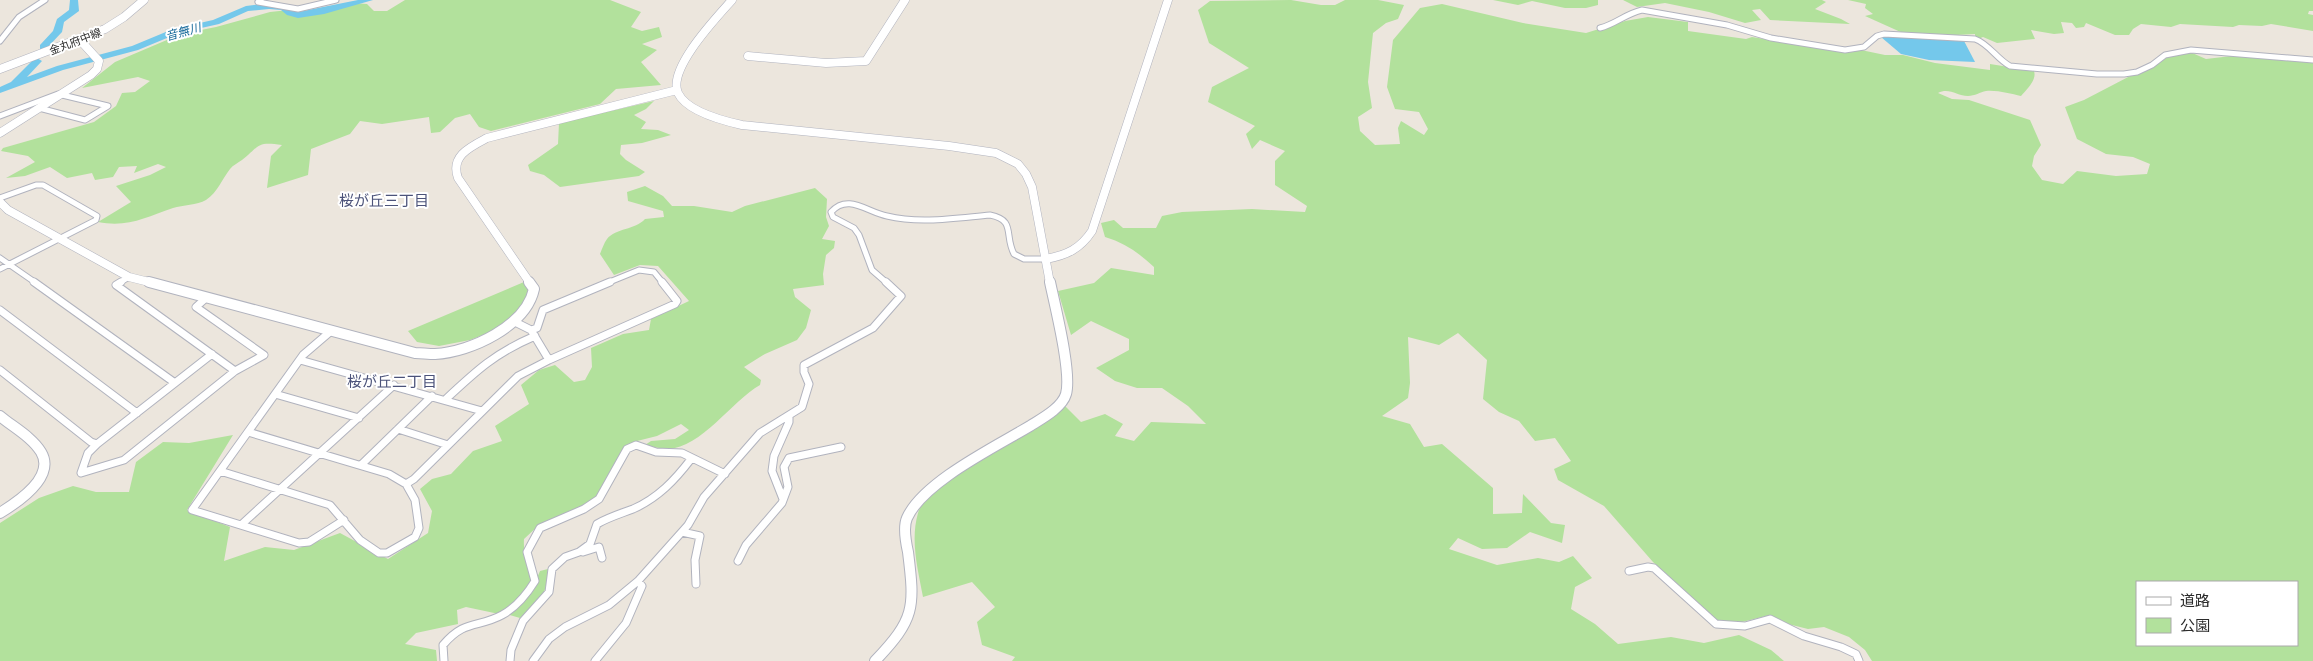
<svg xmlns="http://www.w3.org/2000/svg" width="2313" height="661" font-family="Barlow,'Noto Sans JP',sans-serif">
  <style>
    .green { fill: #b2e19c; fill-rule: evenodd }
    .water { fill: #74c8eb }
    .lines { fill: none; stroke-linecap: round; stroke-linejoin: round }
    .river { fill: #74c8eb; fill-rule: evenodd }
    .street-far1-casing { stroke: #b1b3be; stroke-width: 7 }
    .street-casing { stroke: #b1b3be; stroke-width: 9 }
    .secondary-far1-casing { stroke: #b1b3be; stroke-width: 9 }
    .secondary-casing { stroke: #b1b3be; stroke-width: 12 }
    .street-far1 { stroke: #fff; stroke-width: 5 }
    .street { stroke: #fff; stroke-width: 7 }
    .secondary-far1 { stroke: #fff; stroke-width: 8 }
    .secondary { stroke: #fff; stroke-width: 10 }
    .labels { text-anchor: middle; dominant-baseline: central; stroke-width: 4; stroke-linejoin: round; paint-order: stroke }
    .far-street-label { font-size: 11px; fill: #2b2b2b; stroke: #fff }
    .far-water-label { font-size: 12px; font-style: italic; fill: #126698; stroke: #fff }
    .neighbourhood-label { font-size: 15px; fill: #4c537a; stroke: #fff }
  </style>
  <rect width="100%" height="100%" fill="#ece6dd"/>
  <path class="green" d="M405 0H610L641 12 631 27 642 31 659 27 662 37 642 44 657 50 641 62 661 85 616 89 600 104 491 131 479 127 470 114 455 118 440 132 431 133 429 117 382 124 360 121 350 134 311 149 308 175 267 188 271 156 282 145C256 141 260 146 242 160 238 163 233 165 230 169 222 179 218 192 206 200 197 205 183 205 173 208 146 217 128 228 98 222L131 202 116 186 150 175 166 167 158 164 134 173 137 166 119 167 113 177 95 180 92 173 67 178 50 167 25 176 6 178 35 162 28 156 1 151 3 148 94 122 116 106 122 93 135 92 150 81 138 77 82 88 115 62 181 34 216 27 270 12 289 10 305 13 353 3 367 4 374 11H387Z
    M1291 0 1321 5H1335L1345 0H1378L1404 5 1398 19 1386 23 1373 33 1368 82 1372 108 1358 117 1360 131 1375 145 1400 144 1398 128 1401 121 1424 135 1428 129 1419 112 1395 109 1387 87 1393 40 1420 8 1442 4 1523 23 1586 33 1625 21 1648 17 1688 22V31L1746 39 1752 37 1845 52 1861 50 1885 55H1903L1935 63 1990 70V64L2034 71C2037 80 2027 89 2021 96 2011 94 1998 90 1986 91 1980 92 1975 96 1968 96 1957 96 1949 87 1938 93L1952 99 1969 100 2030 120 2041 145 2034 156 2032 166 2042 180 2063 184 2077 171 2116 176 2147 174 2150 164 2133 157 2106 154 2077 139 2065 107 2084 100 2157 62 2173 55 2190 52 2206 59 2240 55 2313 61V661H1872L1865 650 1849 637 1824 627 1808 629 1784 623 1766 616 1742 622 1724 623 1714 619 1653 562 1604 506 1558 480 1554 469 1571 461 1555 438 1535 441 1519 421 1499 412 1483 399 1487 360 1458 333 1439 345 1408 337 1410 383 1408 398 1382 416 1410 424 1424 447 1442 444 1493 488V514L1522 513 1523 494 1551 523 1565 525 1562 543 1530 532 1507 548 1482 549 1458 538 1449 549 1497 565 1538 558 1559 562 1573 556 1592 578 1575 587 1571 609 1595 624 1618 644 1671 637 1704 643 1739 635 1771 650 1784 661H1012L1015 657 982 645 977 622 995 607 972 582 923 597C918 569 910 541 918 513 926 481 1036 436 1065 406L1081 422 1105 414 1123 424 1115 436 1134 441 1151 422 1206 424 1188 406 1162 388H1137L1115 381 1096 368 1129 350V339L1091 321 1071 335 1058 291 1094 283 1111 268 1154 275V267C1139 253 1125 243 1105 237L1101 223 1114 220 1123 228H1156L1162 216 1182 212 1252 209 1305 212 1307 206 1275 185V161L1285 151 1260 140 1252 149 1246 134 1255 126 1208 102 1212 87 1249 68 1209 43 1198 10 1210 1ZM2137 582H2297V645H2137Z
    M1493 0H1598V5L1586 8H1565L1532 1 1518 5Z
    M1623 0H1822L1826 2 1815 9 1841 19 1850 24 1770 20 1760 9 1752 10 1761 20 1745 23 1709 12 1665 3 1637 7Z
    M1848 0H2313V11H2309L2308 14 2313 15V31L2271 24 2262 26 2239 25 2233 27 2180 24 2171 27 2141 24 2133 29 2129 35H2115L2086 23 2084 27 2076 28 2072 23 2061 22 2064 33 2054 34 2031 30 2035 39 1997 43 1983 37 1978 39 1975 38V34L1956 35 1905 34 1865 16 1873 14 1865 8 1866 4Z
    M654 101 646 109 634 115 646 122 641 129 658 130 671 135 642 143 621 145 620 154 626 160 645 172 639 176 560 187 544 175 530 171 528 165 558 144 559 123Z
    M645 186 663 196 672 206H694L732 212 745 206 815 188 827 199 826 217 829 226 822 239 835 241 834 248 826 255 823 274 824 285 793 289 795 297 811 310 806 328 797 340 765 354 744 367 761 380 760 385C732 401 701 448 668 449 660 449 652 446 645 445L651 441 675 439 689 430 681 424 657 436 633 442 622 450 602 493 594 502 539 525 524 539C523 556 528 558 531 573 536 592 512 605 499 614L466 607 457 610 458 624 416 633 405 644 436 650 437 661H0V523L39 498 73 486 96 492H129L136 462 163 442 189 443 233 435 187 510 230 527 224 561 265 547 294 550 340 533 388 559 428 533 432 511 420 489 432 479 451 474 473 451 502 441 495 426 529 404 521 385 539 370 555 365 574 382 585 380 592 367 591 348 623 334 649 330 651 319 689 301 658 266 640 265 614 275 600 254C602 249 604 243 607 239 616 228 635 230 645 219L664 217 663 211 628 201 627 192Z
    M524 282 530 295 522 313 493 331 470 340 439 346 417 342 408 331Z
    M548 569C546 597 542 600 520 618L506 614 530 594 540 571Z"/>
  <path class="water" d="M1883 36 1963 39 1975 62 1929 60 1901 54 1881 37Z"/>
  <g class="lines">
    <path class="river" d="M70 0H78L79 11 64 22 62 32 46 49H40V45L53 31 57 19 69 10Z
      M358 0H373L324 14 298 18 287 15 281 10 269 9 248 11 219 24 179 33 138 50 63 70 0 93V87L11 82 34 59 37 58 42 61 27 77 57 66 132 46 173 29 213 20 246 6 269 3 287 6 298 12Z"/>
    <defs>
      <path id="street-far1" d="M261 0 258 2 298 9 336 0
        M1600 28C1616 24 1625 14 1642 10L1727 25 1771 38 1845 50 1864 47 1877 36 1884 34 1975 39C1989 44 1997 59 2010 66L2097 74H2124L2137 72 2152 65 2165 55 2191 50 2313 60
        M0 41 19 17 45 0
        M0 116 58 94 108 106 85 120 39 108
        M0 198 36 185H43L97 216 96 220 0 269
        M0 258 36 283
        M119 283 129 277
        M607 283 639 270 654 272 663 283
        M887 283 872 270 859 235 854 228 833 217 831 212C848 193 867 212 887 216 920 224 956 218 990 215 1016 220 1004 235 1014 254L1024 259H1046"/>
      <path id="street" d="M34 282 175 383
        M121 282 116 285 235 371
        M206 298 196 307 264 355 235 371 124 460 81 473 88 453 97 444 212 354
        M0 310 137 413
        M515 322 531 330 549 360
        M531 330 537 328 543 310 610 282
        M331 331 303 355 192 510 299 543 309 542 344 520
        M300 360 482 411
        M0 370 91 442 97 444
        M275 394 359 418
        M445 400C476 371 495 353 535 336
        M398 429 448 445
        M361 465 432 396
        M220 471 330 505 360 540 379 553H387L415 537 419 528 415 500 406 484 389 474 248 432
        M406 484 414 479 518 376 549 360 675 304 677 301 662 282
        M783 499 772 471 774 456 789 422V417
        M241 525 394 385
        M682 532 700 536 695 560 696 584
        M583 552 599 547 602 558
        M738 561 746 545 782 503 788 487 784 467 789 458 841 447
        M1629 571 1648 567 1654 568 1716 624 1745 626 1770 619 1804 636 1841 647 1856 654 1859 661
        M444 661 443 645C465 619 478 628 502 615 515 608 527 594 535 581L527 552 540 528 584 509 599 499 627 449 636 445 656 452 682 453 725 474
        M510 661 511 650 523 621 549 592 552 569 565 557 579 552 590 544 597 524C609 517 620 514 633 509 658 498 675 480 691 459
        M533 661 549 639 565 627 609 605 638 581 688 525 704 497 760 433 802 407 809 384 804 372V365L873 328 901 296 886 282
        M595 661 626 623 642 586 638 581"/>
      <path id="secondary-far1" d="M732 0C717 17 667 69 678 93 687 112 724 121 742 125L949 146 996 153 1018 164 1026 174 1032 187 1050 283
        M748 56 826 63 866 61 905 0
        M0 69 105 29 124 17 144 0
        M0 133 91 75 97 69 99 61 80 40
        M0 202 8 210 129 277 153 283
        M1046 259C1067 255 1080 249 1092 231L1168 0
        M530 283 458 178C450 156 470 147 487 138L677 90"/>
      <path id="secondary" d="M149 282 415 353C421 353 428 354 435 354 471 352 526 326 534 289L529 282
        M0 416C13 427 32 437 41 452 56 477 18 502 0 513
        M875 661C915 619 915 608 908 552 906 543 903 527 907 518 923 482 995 447 1030 426 1041 419 1062 408 1066 394 1072 373 1055 306 1050 282"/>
    </defs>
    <use href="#street-far1" class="street-far1-casing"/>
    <use href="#street" class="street-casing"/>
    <use href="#secondary-far1" class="secondary-far1-casing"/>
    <use href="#secondary" class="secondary-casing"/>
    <use href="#street-far1" class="street-far1"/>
    <use href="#street" class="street"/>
    <use href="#secondary-far1" class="secondary-far1"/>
    <use href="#secondary" class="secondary"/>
  </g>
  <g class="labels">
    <g class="far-street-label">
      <text transform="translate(75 41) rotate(-21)">金丸府中線</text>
    </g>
    <g class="far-water-label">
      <text transform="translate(183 31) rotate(-16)">音無川</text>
    </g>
    <g class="neighbourhood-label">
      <text x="384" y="200">桜が丘三丁目</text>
      <text x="392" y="381">桜が丘二丁目</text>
    </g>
  </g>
  <rect x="2136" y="581" width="162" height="65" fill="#ffffff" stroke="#aaaaaa"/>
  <rect x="2146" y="597" width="25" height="8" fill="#ffffff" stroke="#aaaaaa"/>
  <text x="2180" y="606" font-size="15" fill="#2b2b2b">道路</text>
  <rect x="2146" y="618" width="25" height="15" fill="#b2e19c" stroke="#aaaaaa"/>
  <text x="2180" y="631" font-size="15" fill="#2b2b2b">公園</text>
</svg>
